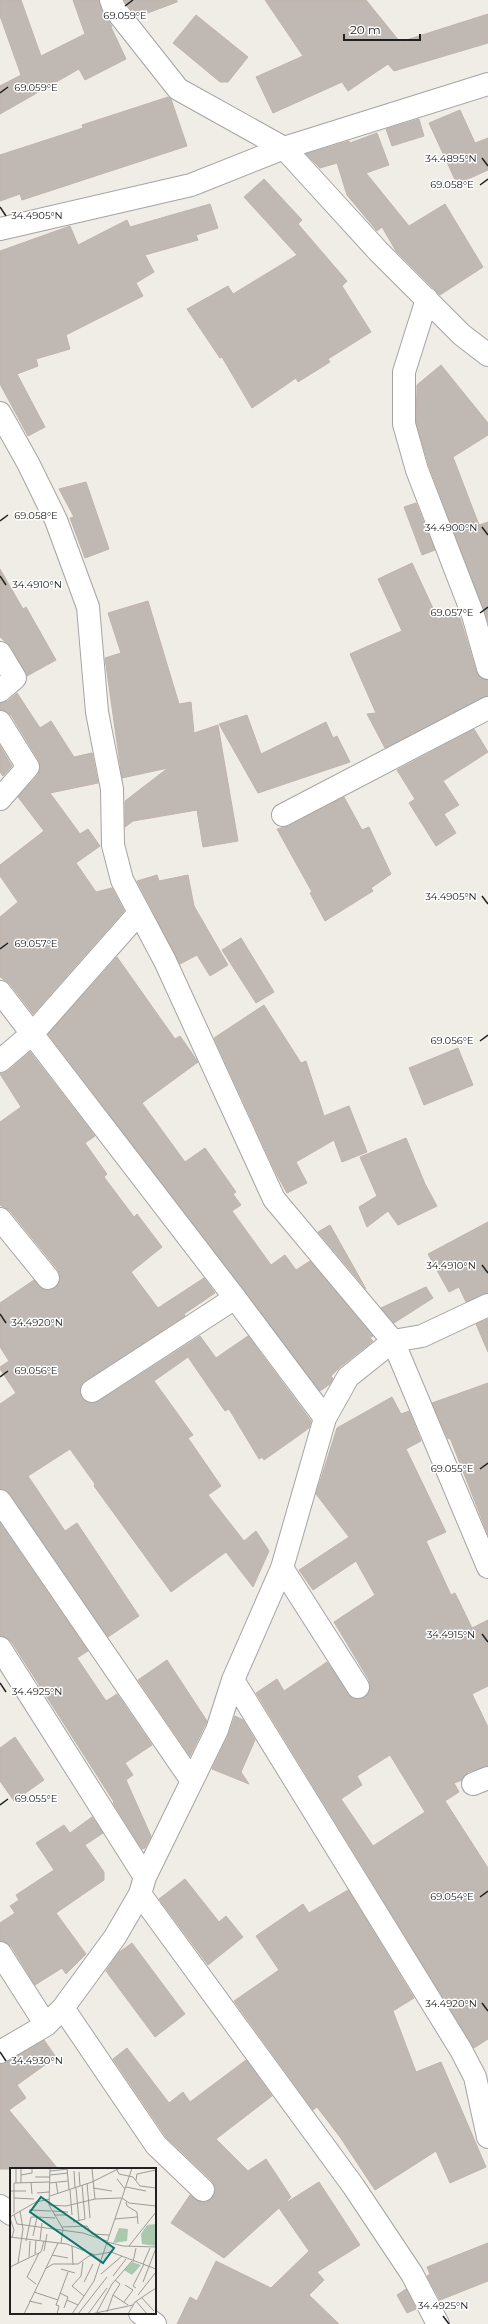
<svg xmlns="http://www.w3.org/2000/svg" width="488" height="2324" font-family="Montserrat,sans-serif">
  <style>
    .building { fill: #c0b9b3; stroke: #c1b4aa; fill-rule: evenodd }
    .lines { fill: none; stroke-linecap: round; stroke-linejoin: round }
    .minor-casing { stroke: #a4a4a4; stroke-width: 24 }
    .tertiary-casing { stroke: #a4a4a4; stroke-width: 24 }
    .minor { stroke: #fff; stroke-width: 22 }
    .tertiary { stroke: #fff; stroke-width: 22 }
    .ticks { fill: none; stroke: #202020; stroke-width: 1.5 }
    .inset-road { fill: none; stroke: #9d9b97; stroke-width: 1 }
    .view { fill: #0f766e; fill-opacity: 0.15; stroke: #0f766e; stroke-width: 2 }
    .inset-edge { fill: none; stroke: #202020; stroke-width: 2 }
    .ticks-label { font-size: 10px; text-anchor: middle; fill: #202020; stroke: #fff; stroke-width: 3; stroke-linejoin: round; paint-order: stroke }
  </style>
  <rect width="100%" height="100%" fill="#f0ede7"/>
  <path class="building" d="M0 0H21L41 56 85 34 73 0H99L102 13 112 26 111 27 126 59 85 80 79 69 0 114V86L21 75 0 16Z
    M124 0H177V2L137 17Z
    M265 0H366L400 42 488 14V43L394 71 388 64 348 91 342 82 273 113 256 77 303 56Z
    M196 15 248 57 228 82H220L173 43Z
    M168 97 171 99 187 146 22 200 20 194 0 201V155L83 128 82 125Z
    M460 110 475 143 488 138V170L457 184 429 123Z
    M419 119 424 136 392 146 386 129Z
    M377 133 389 165 366 173 409 226 445 204 483 267 440 295 396 251 382 227 377 231 347 195 337 163 320 168 306 154 349 141 350 143Z
    M264 179 302 220 298 224 347 281 342 286 371 332 328 359 330 362 298 382 296 378 252 408 222 357 220 358 187 309 228 286 233 294 297 255 244 197Z
    M210 204 218 228 196 235 198 240 145 255 154 272 136 283 143 296 66 335 70 349 36 359 38 366 17 374 45 427 28 436 0 384V251L70 226 78 245 127 220 130 227Z
    M441 365 488 423V435L453 457 479 525 488 522V622L429 466 416 422 417 385Z
    M86 482 109 549 85 558 70 518 74 517 59 489Z
    M416 503 435 550 422 555 404 507Z
    M412 563 438 619 458 611 476 671 480 677 488 680V696L385 748 367 714 376 713 350 654 402 631 378 579Z
    M0 569 23 609 26 607 56 660 27 676 11 647 0 637Z
    M148 601 179 704 191 702 194 733 218 725 238 841 203 847 197 810 133 821 125 827V801L168 768 122 778 105 658 121 653 108 613Z
    M17 693 40 728 51 721 74 757 92 753 98 783 50 793 80 834 88 829 100 846 76 863 96 892 112 888 124 911 33 1014 10 984 0 977V917L18 902 0 876V865L44 831 18 797 38 775 40 768 39 761 11 715 0 710V703L8 701Z
    M247 715 261 754 326 722 333 738 337 736 350 762 258 793 219 724Z
    M474 729 488 752 443 781 459 805 444 814 456 833 436 846 409 803 415 799 397 770Z
    M0 746 12 766 3 776 0 772Z
    M344 797 362 830 369 827 391 874 371 888 373 891 325 921 310 893 312 892 277 829 289 826Z
    M157 875 159 881 188 875 194 906 228 965 210 976 197 955 180 964 137 881Z
    M241 938 274 992 256 1003 222 950Z
    M117 957 175 1039 180 1036 198 1062 142 1103 185 1162 205 1148 236 1192 233 1194 241 1205 232 1211 271 1265 285 1255 296 1270 310 1261 373 1336 370 1338 373 1341 340 1367 331 1376 333 1379 330 1384 320 1391 48 1034Z
    M264 1005 301 1063 306 1061 324 1116 349 1106 367 1152 342 1162 334 1140 296 1162 307 1183 287 1193 276 1173 214 1038Z
    M458 1048 473 1085 424 1105 409 1068Z
    M30 1052 95 1136 85 1143 107 1174 104 1177 134 1217 137 1214 162 1247 131 1272 158 1308 204 1278 215 1293 184 1314 185 1316 85 1381 80 1391 82 1398 92 1403 99 1401 200 1336 216 1358 248 1336 311 1421 309 1428 298 1436 264 1460 262 1457 259 1459 229 1409 225 1411 188 1357 154 1381 193 1435 188 1438 221 1486 208 1495 244 1541 256 1531 269 1551 253 1587 226 1552 171 1592 94 1486 95 1484 70 1449 28 1476 65 1531 77 1523 139 1616 108 1637 10 1494 0 1489V1404L16 1393 0 1369V1367L9 1361 0 1347V1303L34 1280 43 1289 50 1290 56 1287 60 1276 58 1270 10 1211 0 1205V1122L21 1107 0 1074 8 1071Z
    M406 1138 425 1184 437 1206 398 1225 388 1211 367 1227 359 1207 377 1196 360 1157Z
    M488 1222V1293L466 1302 459 1287 449 1292 428 1254Z
    M330 1225 366 1289 318 1232Z
    M426 1287 433 1298 394 1323 381 1308Z
    M488 1319V1352L476 1324Z
    M488 1383V1535L450 1438 448 1439 432 1403Z
    M392 1397 401 1414 409 1411 421 1441 406 1449 446 1532 426 1541 451 1595 455 1593 472 1628 488 1620V1686L472 1694 488 1727V1766L468 1772 462 1780 454 1783 459 1792 445 1801 488 1868V2039L474 2048 256 1693 277 1679 284 1691 327 1662 352 1698 359 1699 365 1697 369 1692V1680L334 1622 375 1595 356 1561 313 1590 299 1570 349 1537 316 1494 337 1428ZM390 1755 425 1812 373 1846 341 1799 362 1785 357 1776Z
    M0 1523 88 1651 77 1658 106 1701 117 1694 152 1745 125 1763 133 1775 126 1780 151 1836 145 1848 142 1849 113 1803 114 1802 11 1641 0 1636Z
    M167 1660 207 1721 190 1756 138 1680Z
    M235 1716 243 1720 255 1740 241 1772 249 1784 212 1769 228 1736Z
    M15 1737 44 1780 14 1801 0 1781V1748Z
    M92 1817 103 1833 85 1845 104 1872V1880L56 1913 86 1954 66 1974 62 1968 35 1985 11 1946 0 1941V1923L15 1913 10 1906 19 1900 16 1895 54 1870 36 1843 64 1825 70 1833Z
    M185 1879 219 1922 226 1916 243 1937 208 1965 159 1899Z
    M348 1890 414 1998 393 2011 416 2072 441 2062 486 2167 450 2183 436 2151 375 2190 340 2137 317 2107 313 2110 234 2001 279 1970 256 1936 303 1904 309 1913Z
    M132 1943 185 2014 155 2037 106 1971 118 1953Z
    M44 2040 56 2057 17 2085 26 2098 9 2110 58 2169H0V2064Z
    M127 2048 169 2103 183 2092 190 2102 246 2060 272 2096 216 2139 248 2171 266 2159 291 2197 284 2204 319 2182 360 2245 317 2272 324 2280 309 2295 339 2324H177L190 2297 197 2301 216 2261 271 2288 309 2251 279 2208 224 2258 171 2223 190 2195 200 2202H207L215 2193V2187L212 2181 166 2137 113 2059Z
    M488 2243V2281L440 2300 427 2276 430 2274 427 2267Z
    M406 2289 416 2309 407 2313 397 2295Z"/>
  <g class="lines">
    <defs>
      <path id="minor" d="M111 0 114 8 178 89 284 148 378 251 462 335 488 355
        M427 299 404 372V424L417 470 473 615 488 668
        M0 413 28 463 56 520 88 607 97 712 112 789 113 845 122 880 165 961 274 1199 393 1341 488 1567
        M0 653 15 678 0 691
        M0 722 28 767 0 799
        M283 815 488 708
        M0 992 235 1298 325 1418
        M0 1061 33 1033 139 913
        M0 1219 48 1278
        M92 1391 235 1298
        M0 1501 192 1781
        M282 1568 358 1687
        M0 1648 145 1877
        M233 1680 461 2050 475 2077 488 2137
        M473 1784 488 1778
        M140 1894 354 2187 412 2274 438 2324
        M0 1953 46 2025
        M63 2008 156 2145 203 2190
        M0 2052 46 2025 63 2008 115 1937 140 1894 145 1877 217 1730 233 1680 282 1568 325 1418 348 1377 393 1341 422 1336 488 1305
        M0 2206 11 2214
        M140 2313 155 2324"/>
      <path id="tertiary" d="M0 229 191 185 284 148 488 84"/>
    </defs>
    <use href="#minor" class="minor-casing"/>
    <use href="#tertiary" class="tertiary-casing"/>
    <use href="#minor" class="minor"/>
    <use href="#tertiary" class="tertiary"/>
  </g>
  <path class="ticks" d="M125 6 133 0M0 93 8 87M482 158 488 166M480 185 488 179M0 207 6 216M0 521 8 515M482 527 488 535M0 576 6 585M480 613 488 607M482 896 488 904M0 949 8 943M480 1041 488 1035M482 1265 488 1273M0 1314 6 1323M0 1377 8 1371M480 1469 488 1463M482 1634 488 1642M0 1683 6 1692M0 1805 8 1799M480 1897 488 1891M482 2003 488 2011M0 2052 6 2061M443 2316 449 2324"/>
  <g transform="translate(10 2168)">
    <rect width="146" height="146" fill="#f0ede7"/>
    <path d="M146 56V78L132 76 131 66 137 57ZM109 60 118 61 117 73 103 75ZM122 94 131 97 122 107 114 102Z" fill="#a9c8ae"/>
    <path class="inset-road" d="M6 0V15M11 0V15M40 0 39 37 53 61 51 75M57 0 59 22M106 0 109 6 123 9 130 18 146 20M82 1 85 31M40 3 58 1M64 3 65 20M69 4 70 18M11 7 22 5V0M40 7 58 5M25 9H40M107 11 115 21M126 12 127 6 146 2M21 14 22 26M46 14 48 26M39 15 58 13M77 15 80 50M116 19 136 23M66 20 69 53M83 20 102 23M60 22 62 47M0 23H16M27 25 39 24M40 28 82 14 110 0M4 30 24 31M112 30 119 35 146 38M116 34 117 38 127 44 128 56M39 37 56 38 85 31 111 30M19 42 41 43M42 43 58 44M4 45V15L39 14M4 47 7 56 73 65 97 73M44 47H57M0 49 26 34 40 31M27 49 45 50M0 50 4 62 2 69M105 51 127 49M63 54 75 51 72 17M52 59 77 58 82 66 99 67M0 69 57 76 85 87M30 72 32 55M16 73 21 49H27L23 68M97 74 113 78 146 79M62 78 63 97M119 78 146 44M34 83 37 66M25 86 26 72M42 87 58 90M19 89 20 73M73 94 71 108 62 118 74 128M123 94 126 80M8 95 13 61 10 43M133 96 140 80M0 99 31 84 34 73M35 101 43 96H68L79 88 101 84 146 101M51 101 65 105M91 106 112 88M103 108 116 91M74 114 83 96M133 114 146 80M26 116 17 109 29 85M126 120 123 118 134 96M24 124 48 132M50 125 58 129 54 140M103 127 118 137M128 127 146 104M131 129 144 143M57 132 68 137M19 133 32 136M126 133 137 146M114 134 123 122 115 117M87 144 102 116 122 93M97 144 103 127 110 116 105 112M14 146 48 75M47 146 49 138 46 137 58 104M62 146 84 113 122 0M68 146 97 109M78 146 97 120M81 146 123 137M118 146 125 134 146 120"/>
    <path class="view" d="M31 29 104 80 93 95 20 44Z"/>
    <rect width="146" height="146" class="inset-edge"/>
  </g>
  <g class="ticks-label">
    <text x="125" y="19">69.059°E</text>
    <text x="36" y="91">69.059°E</text>
    <text x="451" y="162">34.4895°N</text>
    <text x="452" y="188">69.058°E</text>
    <text x="37" y="219">34.4905°N</text>
    <text x="36" y="519">69.058°E</text>
    <text x="451" y="531">34.4900°N</text>
    <text x="37" y="588">34.4910°N</text>
    <text x="452" y="616">69.057°E</text>
    <text x="451" y="900">34.4905°N</text>
    <text x="36" y="947">69.057°E</text>
    <text x="452" y="1044">69.056°E</text>
    <text x="451" y="1269">34.4910°N</text>
    <text x="37" y="1326">34.4920°N</text>
    <text x="36" y="1374">69.056°E</text>
    <text x="452" y="1472">69.055°E</text>
    <text x="451" y="1638">34.4915°N</text>
    <text x="37" y="1695">34.4925°N</text>
    <text x="36" y="1802">69.055°E</text>
    <text x="452" y="1900">69.054°E</text>
    <text x="451" y="2007">34.4920°N</text>
    <text x="37" y="2064">34.4930°N</text>
    <text x="443" y="2309">34.4925°N</text>
  </g>
  <path d="M344 34v6h76v-6" fill="none" stroke="#202020" stroke-width="2"/>
  <text x="350" y="34" font-size="12" fill="#202020" stroke="#ffffff" stroke-width="3" paint-order="stroke">20 m</text>
</svg>
